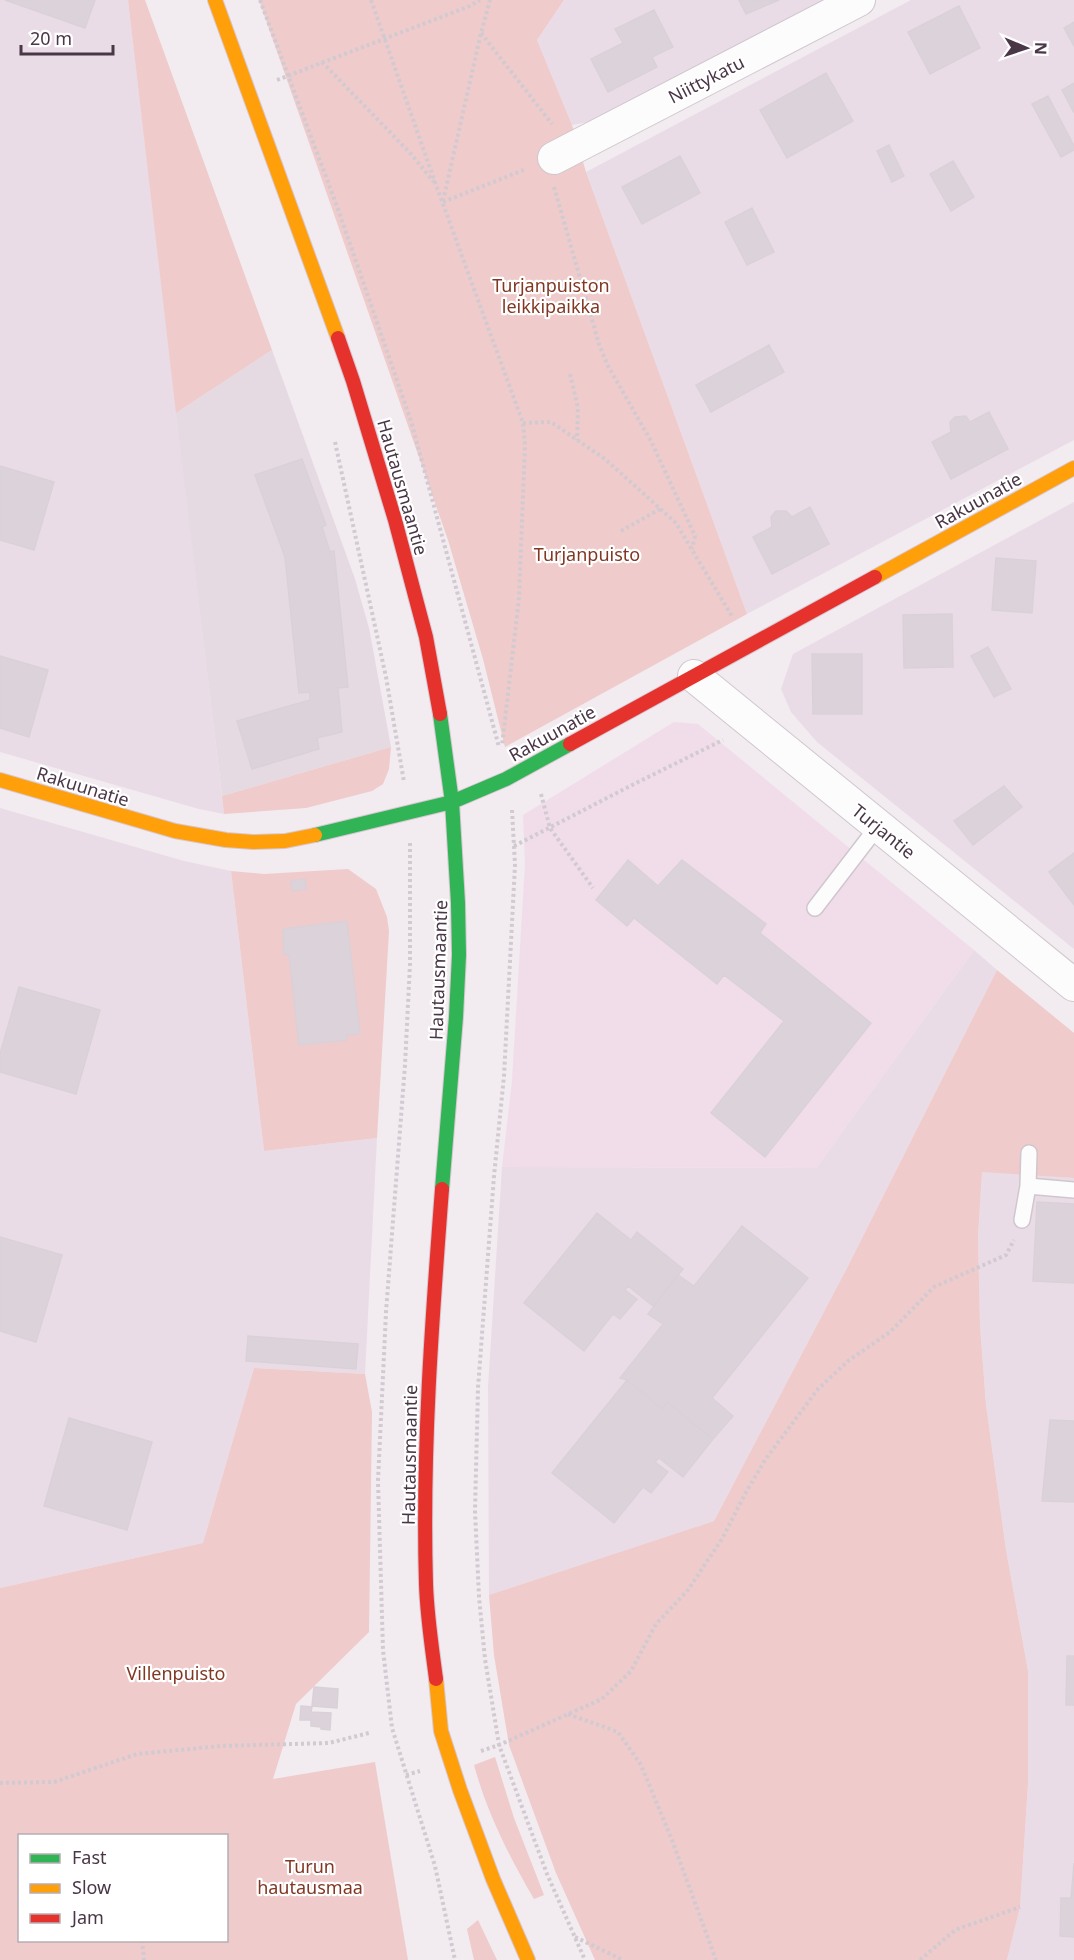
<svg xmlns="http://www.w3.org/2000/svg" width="1074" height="1960" font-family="'Noto Sans',sans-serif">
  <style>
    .residential { fill: #eadce6 }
    .industrial { fill: #e5dae2 }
    .education { fill: #f1ddea }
    .green { fill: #efcbcb; fill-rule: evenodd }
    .building { fill: #dcd3da; stroke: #dad1d8; stroke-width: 1.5 }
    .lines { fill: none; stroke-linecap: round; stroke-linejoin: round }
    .lane-casing { stroke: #cfc7cd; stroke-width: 18 }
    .street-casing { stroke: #cfc7cd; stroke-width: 34 }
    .fast-casing { stroke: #d8c7d2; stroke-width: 16 }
    .slow-casing { stroke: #d8c7d2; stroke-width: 16 }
    .jam-casing { stroke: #d8c7d2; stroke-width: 16 }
    .path { stroke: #d2cad1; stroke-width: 4; stroke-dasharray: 3 3; stroke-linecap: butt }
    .lane { stroke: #fdfcfd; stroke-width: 15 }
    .street { stroke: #fdfcfd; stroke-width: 32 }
    .fast { stroke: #30b455; stroke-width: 14 }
    .slow { stroke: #ff9f0a; stroke-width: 14 }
    .jam { stroke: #e5322d; stroke-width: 14 }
    .labels { text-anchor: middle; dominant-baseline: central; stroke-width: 4.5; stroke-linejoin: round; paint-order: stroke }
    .street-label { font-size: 18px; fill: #493646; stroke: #fff }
    .park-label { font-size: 18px; fill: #813723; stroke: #fff }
  </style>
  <rect width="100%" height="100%" fill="#f2ebf0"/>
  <path class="residential" d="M0 0H128L224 814 199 809 0 752Z
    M564 0H824L594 121 572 125 537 40Z
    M911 0H1074V440L747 614 586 172Z
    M1074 502V949L817 742 791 712 781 689 793 654Z
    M0 808 184 861 231 871 264 1151 377 1138 365 1374 254 1368 203 1543 0 1588Z
    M974 950 997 970 848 1266 714 1521 489 1595 488 1387 502 1167 816 1168Z
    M982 1171 1074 1178V1960H1007L1020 1907 1028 1784V1671L1006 1550 986 1405 980 1326 978 1236Z"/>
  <path class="industrial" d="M272 350 355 579 369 628 391 747 222 796 176 413Z"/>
  <path class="education" d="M674 722 698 724 974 950 816 1168 502 1167 512 1081 525 864 523 815Z"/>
  <path class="green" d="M128 0H145L272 350 176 413Z
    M259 0H564L537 40 572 125 586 172 747 614 505 747 483 659 448 540Z
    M391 747 389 769 383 784 372 791 306 808 224 814 222 796Z
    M348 869 376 889 387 917 389 931 377 1138 264 1151 231 871 264 874Z
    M997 970 1074 1033V1178L982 1172 978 1236 980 1326 986 1405 1006 1550 1028 1671V1784L1020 1907 1007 1960H595L556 1873 509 1745 494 1655 489 1595 714 1521 848 1266Z
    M254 1368 365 1374 372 1412 369 1632 296 1704 273 1779 375 1762 408 1960H0V1588L203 1543ZM20 1836H226V1940H20Z
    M495 1757 514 1818 544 1895 534 1899C509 1856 487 1813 474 1765Z
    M478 1920 497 1960H474L467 1929Z"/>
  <path class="building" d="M5 0H95L85 28Z
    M739 0H779L746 14Z
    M959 6 980 48 930 74 908 32Z
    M654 10 673 47 652 57 657 67 608 92 591 59 623 43 615 29Z
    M1074 22V46L1064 28Z
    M826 73 853 121 787 158 760 110Z
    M1074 83V113L1062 90Z
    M1048 96 1074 146V150L1061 157 1032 104Z
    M889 145 904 176 892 182 877 151Z
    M680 156 700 193 642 224 622 187Z
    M953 161 974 197 951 211 930 174Z
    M752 208 774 252 747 265 725 222Z
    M769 345 784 372 711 412 696 385Z
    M989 412 1008 449 951 479 932 442 951 432 950 422 955 417 966 416 970 422Z
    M302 459 326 525 322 527 330 552 334 551 348 687 338 688 342 732 317 738 319 749 252 769 237 721 310 700V692L299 693 285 557 255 475Z
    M0 466 54 482 34 550 0 540Z
    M810 507 829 544 772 574 753 537 772 527 771 517 776 511H786L792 517Z
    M996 558 1036 561 1032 613 992 610Z
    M952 614 953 667 904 668 903 615Z
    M988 647 1011 689 994 697 971 656Z
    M812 654H862V714H813Z
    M0 656 48 670 29 737 0 728Z
    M1004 786 1022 807 973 845 954 821Z
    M1074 853V905L1049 872Z
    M628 860 658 886 682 860 766 924 760 933 871 1023 765 1157 711 1113 784 1021 724 975 717 984 634 918 627 926 596 900Z
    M305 879 306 889 292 891 291 881Z
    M347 921 360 1034 346 1035 347 1040 299 1045 289 954 284 955 283 929Z
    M19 987 100 1010 76 1094 0 1072V1054Z
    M1037 1202 1074 1204V1283L1033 1281Z
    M597 1213 631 1240 637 1232 683 1269 653 1306 628 1286 625 1290 637 1299 620 1319 613 1314 584 1351 524 1303Z
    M742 1226 808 1278 712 1398 733 1416 713 1439 667 1402 662 1409 627 1380 620 1378 663 1324 648 1314 678 1275 694 1286Z
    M0 1237 62 1255 36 1342 0 1331Z
    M248 1336 358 1344 356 1369 246 1361Z
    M627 1380 662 1409 667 1402 713 1439 683 1477 659 1458 655 1462 668 1472 651 1493 643 1487 614 1523 552 1473Z
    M69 1418 152 1442 127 1530 44 1506Z
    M1050 1420 1074 1421V1502L1042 1501Z
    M1067 1656H1074V1705H1066Z
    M314 1687 338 1689 337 1708 312 1706Z
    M301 1706 312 1707 311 1712 331 1713 330 1730 321 1729V1727L311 1726V1720H300Z
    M1074 1863V1937L1060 1936 1061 1898H1071Z"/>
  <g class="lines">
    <defs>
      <path id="lane" d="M815 908 878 826
        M1028 1186 1074 1190
        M1022 1220 1028 1186 1029 1153"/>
      <path id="street" d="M554 158 859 0
        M694 676 1074 985"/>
      <path id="fast" d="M440 714 452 802 458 903 459 955 456 1017 442 1189
        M315 835 452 802 506 779 570 744"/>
      <path id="slow" d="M215 0 338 338
        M875 577 1074 468
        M0 780 175 831 226 840 253 842 285 841 315 835
        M436 1679 441 1731 460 1790 493 1879 528 1960"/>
      <path id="jam" d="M338 338 353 381 395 520 426 637 440 714
        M570 744 875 577
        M436 1679C432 1648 427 1616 426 1584 422 1452 432 1320 442 1189"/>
    </defs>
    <use href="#lane" class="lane-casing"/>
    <use href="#street" class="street-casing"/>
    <use href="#fast" class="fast-casing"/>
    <use href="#slow" class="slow-casing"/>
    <use href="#jam" class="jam-casing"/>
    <path class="path" d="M260 0 338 209 411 421 499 747
      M371 0 436 185 523 423 525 445 519 598 502 746
      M481 33 552 124
      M322 62 411 154 434 182
      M277 80 470 6 480 0
      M554 187 599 344 608 366 651 441 695 536 692 549
      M443 201 481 33 490 0
      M443 202 526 169
      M570 374 578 408 577 440
      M523 423 551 422 605 459 676 523 733 618
      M335 442 386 677 404 782
      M621 531 660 509
      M541 794 550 828 593 888
      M512 810 515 865 504 1076 494 1176 478 1388 475 1511 479 1597 485 1659 499 1745 547 1874 585 1960
      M410 843V964L405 1065 386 1312 378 1481 383 1650 392 1728 435 1866 455 1960
      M514 846 638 782 723 740
      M568 1714 618 1732 641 1765 672 1840 716 1960
      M481 1751 499 1745 602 1699 631 1671 656 1624 688 1590 722 1539 745 1494 765 1460 818 1389 848 1361 890 1332 934 1287 1006 1255 1014 1240
      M406 1775 420 1771
      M0 1783 54 1782 137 1754 221 1746 329 1743 369 1733
      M575 1937 623 1960
      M142 1940 144 1960
      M920 1960 955 1930 1020 1907"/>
    <use href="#lane" class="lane"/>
    <use href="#street" class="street"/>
    <use href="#fast" class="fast"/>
    <use href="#slow" class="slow"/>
    <use href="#jam" class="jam"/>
  </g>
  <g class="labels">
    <g class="street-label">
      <text transform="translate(706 79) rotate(-27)">Niittykatu</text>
      <text transform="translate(403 487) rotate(74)">Hautausmaantie</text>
      <text transform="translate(978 500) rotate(-29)">Rakuunatie</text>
      <text transform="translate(552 733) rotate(-29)">Rakuunatie</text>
      <text transform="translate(83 786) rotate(17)">Rakuunatie</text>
      <text transform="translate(884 831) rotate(39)">Turjantie</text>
      <text transform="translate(438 970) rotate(-88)">Hautausmaantie</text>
      <text transform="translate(409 1455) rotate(-89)">Hautausmaantie</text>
    </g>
    <g class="park-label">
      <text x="551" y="285">Turjanpuiston<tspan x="551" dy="21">leikkipaikka</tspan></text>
      <text x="587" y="554">Turjanpuisto</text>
      <text x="176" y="1673">Villenpuisto</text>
      <text x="310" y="1866">Turun<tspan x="310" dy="21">hautausmaa</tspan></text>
    </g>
  </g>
  <rect x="18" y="1834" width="210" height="108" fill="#ffffff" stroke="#b6afb5" stroke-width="1.5"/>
  <rect x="30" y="1854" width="30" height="9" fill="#30b455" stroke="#b6afb5" stroke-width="1.5"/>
  <text x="72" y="1864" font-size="18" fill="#493646">Fast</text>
  <rect x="30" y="1884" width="30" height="9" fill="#ff9f0a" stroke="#b6afb5" stroke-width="1.5"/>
  <text x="72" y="1894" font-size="18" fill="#493646">Slow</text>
  <rect x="30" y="1914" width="30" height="9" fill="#e5322d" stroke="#b6afb5" stroke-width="1.5"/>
  <text x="72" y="1924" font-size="18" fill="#493646">Jam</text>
  <g transform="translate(1026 48) rotate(92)" stroke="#ffffff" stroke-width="4.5" paint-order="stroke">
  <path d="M0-4.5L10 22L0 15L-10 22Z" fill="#493646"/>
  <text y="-9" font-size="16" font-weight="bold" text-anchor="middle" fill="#493646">N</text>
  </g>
  <path d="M21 45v9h92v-9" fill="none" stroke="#493646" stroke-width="3"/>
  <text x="30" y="45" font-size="18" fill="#493646" stroke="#ffffff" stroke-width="4.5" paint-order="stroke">20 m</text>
</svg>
